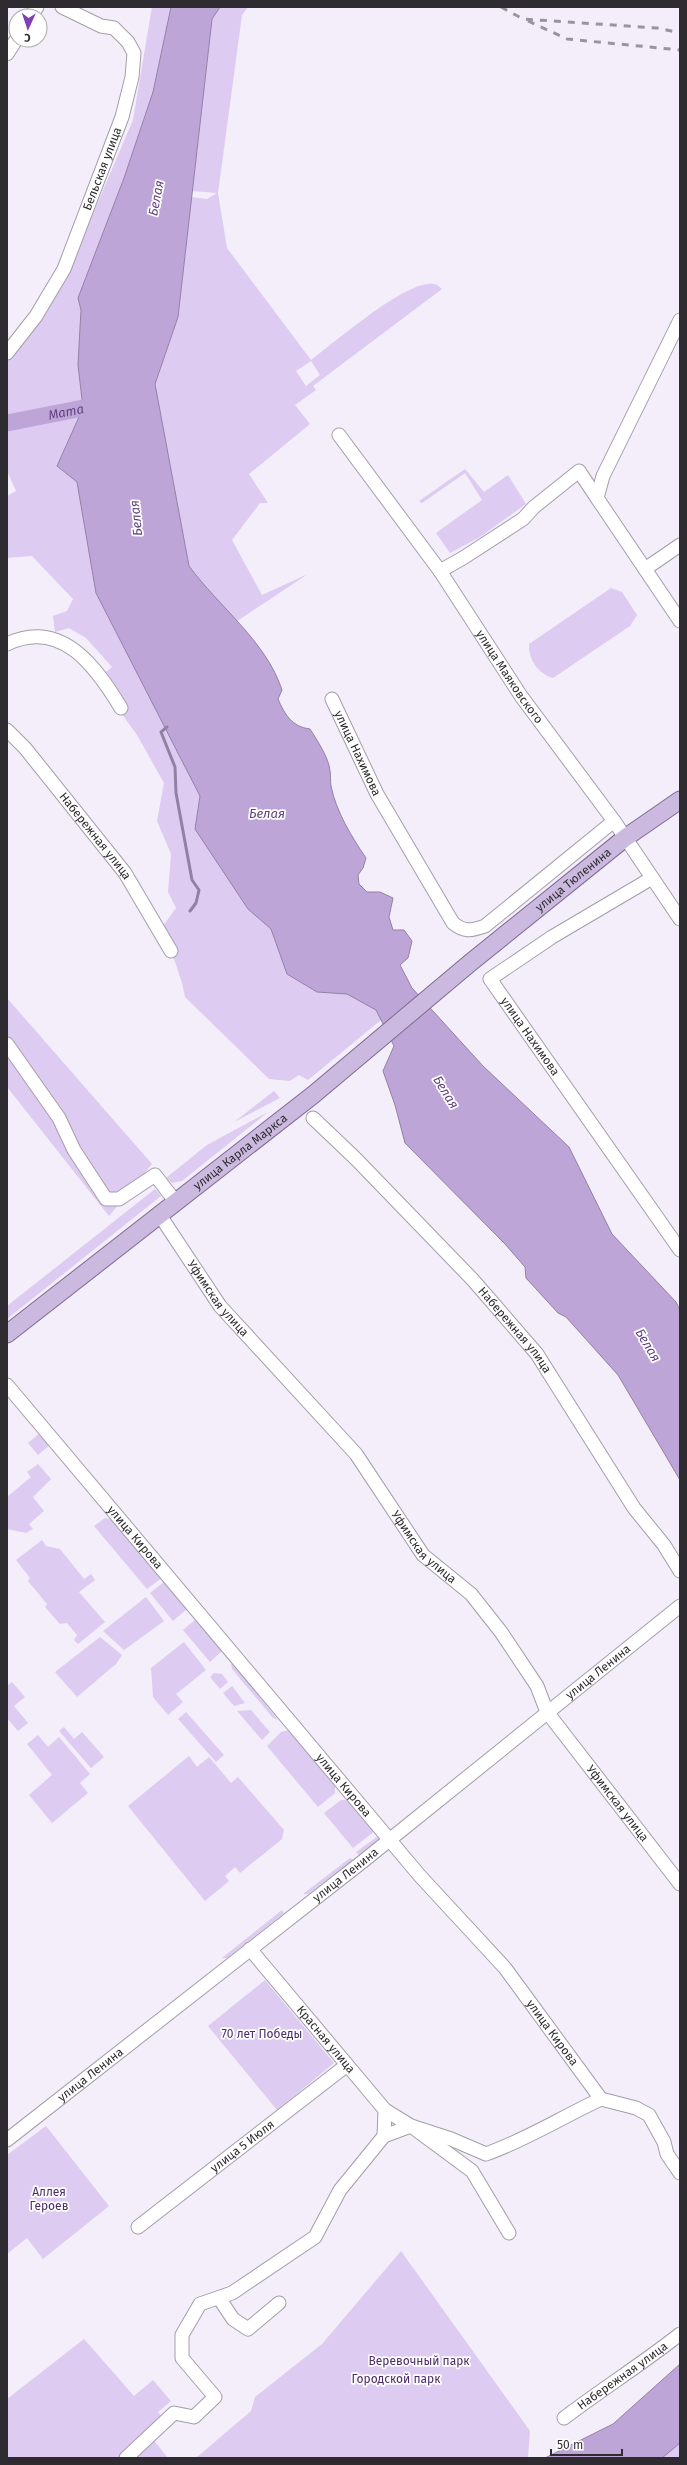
<svg xmlns="http://www.w3.org/2000/svg" width="687" height="2465" font-family="'Fira Sans',sans-serif">
  <style>
    .green { fill: #ddcbf1; fill-rule: evenodd }
    .water { fill: #bea5d7; stroke: #9381a5 }
    .lines { fill: none; stroke-linecap: round; stroke-linejoin: round }
    .stream { stroke: #9381a5; stroke-width: 3 }
    .river { stroke: #bea5d7; stroke-width: 17 }
    .minor-casing { stroke: #a39ea8; stroke-width: 15 }
    .major-casing { stroke: #7f6a93; stroke-width: 19 }
    .minor { stroke: #fff; stroke-width: 13 }
    .major { stroke: #ccb9df; stroke-width: 17 }
    .rail { stroke: #99959d; stroke-width: 3; stroke-dasharray: 7 7; stroke-linecap: butt }
    .labels { text-anchor: middle; dominant-baseline: central; stroke-width: 3.5; stroke-linejoin: round; paint-order: stroke }
    .street-label { font-size: 12px; fill: #2e2c30; stroke: #fff }
    .park-label { font-size: 12px; fill: #4d2c69; stroke: #fff }
    .water-label { font-size: 13px; font-style: italic; fill: #624180; stroke: #fff }
  </style>
  <rect width="100%" height="100%" fill="#f3eef9"/>
  <path class="green" d="M152 7H171L153 92 124 178 78 298 81 310 78 365 83 408 57 466 77 482 96 593 200 796 195 829 248 909 271 929 287 974 317 992 347 994 376 1010 381 1020 308 1080 299 1075 290 1081 269 1079 185 997 182 983 163 926 176 908 168 892 171 854 157 821 164 783 137 735 97 679 112 667 86 638 69 628 55 632 53 616 67 611 73 599 32 556 7 558V496L16 491 7 471V358L72 263 133 120Z
    M220 7H248L242 15 218 193 227 248 311 360C334 343 407 279 434 284 437 284 439 287 442 289L313 386 316 390 295 405 310 424 249 474 268 503H260L232 540 262 595 308 574 237 621 201 583 189 566 155 384 178 317 191 197 207 199 217 193 192 191 212 19ZM311 361 320 375 306 386 296 371Z
    M465 469 484 492 508 475 526 504 480 537 450 553 436 533 482 500 465 473 422 503 419 501Z
    M611 588 622 592 637 615 630 626 553 678C539 674 528 660 529 644Z
    M7 998 152 1164 109 1216 7 1087Z
    M274 1091 280 1098 234 1122Z
    M268 1112 182 1181 172 1183 166 1178 207 1145Z
    M155 1189 161 1196 7 1319V1306Z
    M40 1433 50 1445 38 1455 28 1443Z
    M38 1464 51 1479 33 1497 44 1511 29 1524 33 1529 26 1533 7 1529V1497L31 1477 27 1472Z
    M105 1518 113 1520 163 1577 147 1589 94 1526Z
    M42 1540 46 1546 60 1549 84 1579 91 1574 95 1580 79 1592 105 1622 78 1644 74 1640 77 1635 67 1623 60 1624 45 1607 47 1604 28 1581 30 1578 16 1560Z
    M165 1581 188 1608 173 1621 150 1593Z
    M146 1597 164 1621 124 1650 103 1631Z
    M195 1620 222 1651 210 1662 183 1630Z
    M100 1637 122 1655 116 1664 77 1697 55 1672Z
    M184 1642 206 1670 176 1694 183 1702 168 1715 153 1697 151 1668Z
    M231 1664 235 1665 278 1720 273 1718 232 1669Z
    M214 1673 222 1674 228 1682 220 1689 210 1677Z
    M12 1682 25 1697 14 1706 28 1723 18 1731 7 1718V1686Z
    M232 1686 245 1703 234 1706 223 1693Z
    M251 1710 270 1732 262 1740 237 1711Z
    M186 1712 224 1755 216 1762 178 1719Z
    M64 1727 74 1739 82 1732 104 1757 91 1768 59 1731Z
    M289 1730 335 1786V1793L318 1807 267 1746 281 1732Z
    M38 1735 48 1747 59 1737 90 1774 80 1783 88 1793 52 1823 29 1795 52 1775 27 1744Z
    M189 1756 197 1767 209 1757 231 1783 238 1777 284 1830 282 1839 240 1873 235 1867 225 1876 229 1881 205 1901 128 1806Z
    M341 1800H350L375 1831 353 1848 324 1813Z
    M378 1836 381 1839 359 1855 356 1852Z
    M350 1858 353 1860 308 1894H303Z
    M282 1910 284 1913 227 1958H222Z
    M265 1980 334 2063 277 2110 208 2026Z
    M46 2126 109 2206 43 2259 27 2238 7 2254V2155Z
    M401 2251 530 2431 528 2458H196L251 2411 255 2397 322 2344Z
    M84 2339 134 2396 153 2380 171 2401 158 2412 164 2419 148 2433 168 2458H7V2399Z
    M680 2443V2458H662Z"/>
  <path class="water" d="M171 7H220L212 19 178 317 155 384 189 566C219 607 266 641 282 690L278 699C285 715 292 727 310 729 317 740 329 758 330 771 331 776 330 781 331 786 336 811 351 836 366 858L363 868 358 875 359 884 367 892H380L393 898 389 917 393 930H404L412 941 408 958 400 965 412 988 483 1066 569 1147 612 1234 676 1302 680 1310V1480L618 1375 566 1317 558 1313 526 1278 525 1267 505 1244 405 1143 395 1105 383 1071 394 1046 376 1010 347 994 317 992 287 974 271 929 248 909 195 829 200 796 96 593 77 482 57 466 83 408 78 365 81 310 78 298 124 178 153 92Z
    M680 2364V2443L662 2458H545L613 2424Z"/>
  <g class="lines">
    <path class="stream" d="M167 727 161 732 175 767 176 793 192 880 199 890 196 903 190 911"/>
    <path class="river" id="s1" d="M7 423 83 408 105 411"/>
    <defs>
      <g id="minor">
        <path d="M31 16 37 7"/>
        <path d="M7 54 16 40"/>
        <path d="M680 320 603 476 597 498 680 621"/>
        <path id="s2" d="M7 353 36 316 64 269 122 117 132 77 134 53 128 42 114 28 101 26 62 7"/>
        <path id="s3" d="M339 435 440 571 521 696 614 821 680 919"/>
        <path d="M645 569 680 545"/>
        <path d="M440 571 463 558 523 519 534 507 579 471 597 498"/>
        <path d="M7 644C62 618 96 667 121 708"/>
        <path id="s4" d="M332 699 377 794 453 923C464 932 471 931 485 926L614 821"/>
        <path id="s5" d="M7 730 25 748 125 873 171 951"/>
        <path id="s6" d="M652 878 552 937 490 979 680 1250"/>
        <path d="M7 1044 59 1118 74 1150 106 1199H119L155 1175 175 1201"/>
        <path id="s7" d="M313 1118 356 1159 473 1280 537 1354 634 1508 664 1545 680 1571"/>
        <path id="s8" d="M159 1214 220 1306 356 1454 423 1555 471 1594 501 1632 537 1686 547 1712 680 1884"/>
        <path id="s9" d="M7 1385 420 1876 505 1968 601 2099 636 2108 649 2115 664 2142 667 2154 680 2173"/>
        <path id="s10" d="M250 1949 385 2110 384 2136"/>
        <path d="M385 2110 411 2126 451 2139 486 2154C526 2140 562 2117 601 2099"/>
        <path d="M384 2136 411 2126 472 2171 509 2233"/>
        <path id="s11" d="M7 2140 362 1862 680 1606"/>
        <path id="s12" d="M138 2227 347 2065"/>
        <path d="M219 2298 233 2319 248 2329 279 2303"/>
        <path id="s13" d="M564 2418C602 2389 642 2364 680 2334"/>
        <path d="M126 2458 174 2413 194 2417 215 2397 182 2358V2335L200 2304 232 2293 315 2237 340 2190 384 2136"/>
      </g>
      <g id="major">
        <path id="s14" d="M7 1334 313 1095 470 963 625 838 680 800"/>
      </g>
    </defs>
    <use href="#minor" class="minor-casing"/>
    <use href="#major" class="major-casing"/>
    <use href="#minor" class="minor"/>
    <use href="#major" class="major"/>
    <path class="rail" d="M501 7 523 19 657 28 680 33
      M528 21 567 39 680 50"/>
  </g>
  <g class="labels">
    <g class="street-label">
      <text stroke="none"><textPath href="#s2" startOffset="209">Бельская улица</textPath></text>
      <text stroke="none"><textPath href="#s3" startOffset="296">улица Маяковского</textPath></text>
      <text stroke="none"><textPath href="#s4" startOffset="60">улица Нахимова</textPath></text>
      <text stroke="none"><textPath href="#s5" startOffset="138">Набережная улица</textPath></text>
      <text stroke="none"><textPath href="#s14" startOffset="726">улица Тюленина</textPath></text>
      <text stroke="none"><textPath href="#s6" startOffset="261">улица Нахимова</textPath></text>
      <text stroke="none"><textPath href="#s14" startOffset="296">улица Карла Маркса</textPath></text>
      <text stroke="none"><textPath href="#s8" startOffset="103">Уфимская улица</textPath></text>
      <text stroke="none"><textPath href="#s7" startOffset="293">Набережная улица</textPath></text>
      <text stroke="none"><textPath href="#s9" startOffset="199">улица Кирова</textPath></text>
      <text stroke="none"><textPath href="#s8" startOffset="427">Уфимская улица</textPath></text>
      <text stroke="none"><textPath href="#s11" startOffset="754">улица Ленина</textPath></text>
      <text stroke="none"><textPath href="#s9" startOffset="523">улица Кирова</textPath></text>
      <text stroke="none"><textPath href="#s8" startOffset="751">Уфимская улица</textPath></text>
      <text stroke="none"><textPath href="#s11" startOffset="430">улица Ленина</textPath></text>
      <text stroke="none"><textPath href="#s9" startOffset="847">улица Кирова</textPath></text>
      <text stroke="none"><textPath href="#s10" startOffset="118">Красная улица</textPath></text>
      <text stroke="none"><textPath href="#s11" startOffset="106">улица Ленина</textPath></text>
      <text stroke="none"><textPath href="#s12" startOffset="132">улица 5 Июля</textPath></text>
      <text stroke="none"><textPath href="#s13" startOffset="72">Набережная улица</textPath></text>
    </g>
    <g class="park-label">
      <text x="262" y="2034">70 лет Победы</text>
      <text x="49" y="2192">Аллея<tspan x="49" dy="14">Героев</tspan></text>
      <text x="419" y="2361">Веревочный парк</text>
      <text x="396" y="2379">Городской парк</text>
    </g>
    <g class="water-label">
      <text transform="translate(156 198) rotate(-79)">Белая</text>
      <text stroke="none"><textPath href="#s1" startOffset="60">Мата</textPath></text>
      <text transform="translate(136 518) rotate(-96)">Белая</text>
      <text x="267" y="813">Белая</text>
      <text transform="translate(446 1092) rotate(58)">Белая</text>
      <text transform="translate(648 1345) rotate(59)">Белая</text>
    </g>
  </g>
  <rect width="687" height="2465" fill="none" stroke="#2e2c30" stroke-width="16"/>
  <g transform="translate(28 28) rotate(183)"><circle r="19" fill="#ffffff" stroke="#ababac"/>
  <path d="M0-3L7 15L0 10L-7 15Z" fill="#813fb4"/>
  <text y="-6" font-size="11" font-weight="bold" text-anchor="middle" fill="#2e2c30">С</text>
  </g>
  <path d="M551 2449v6h71v-6" fill="none" stroke="#2e2c30" stroke-width="2"/>
  <text x="557" y="2449" font-size="12" fill="#2e2c30" stroke="#ffffff" stroke-width="3" paint-order="stroke">50 m</text>
</svg>
